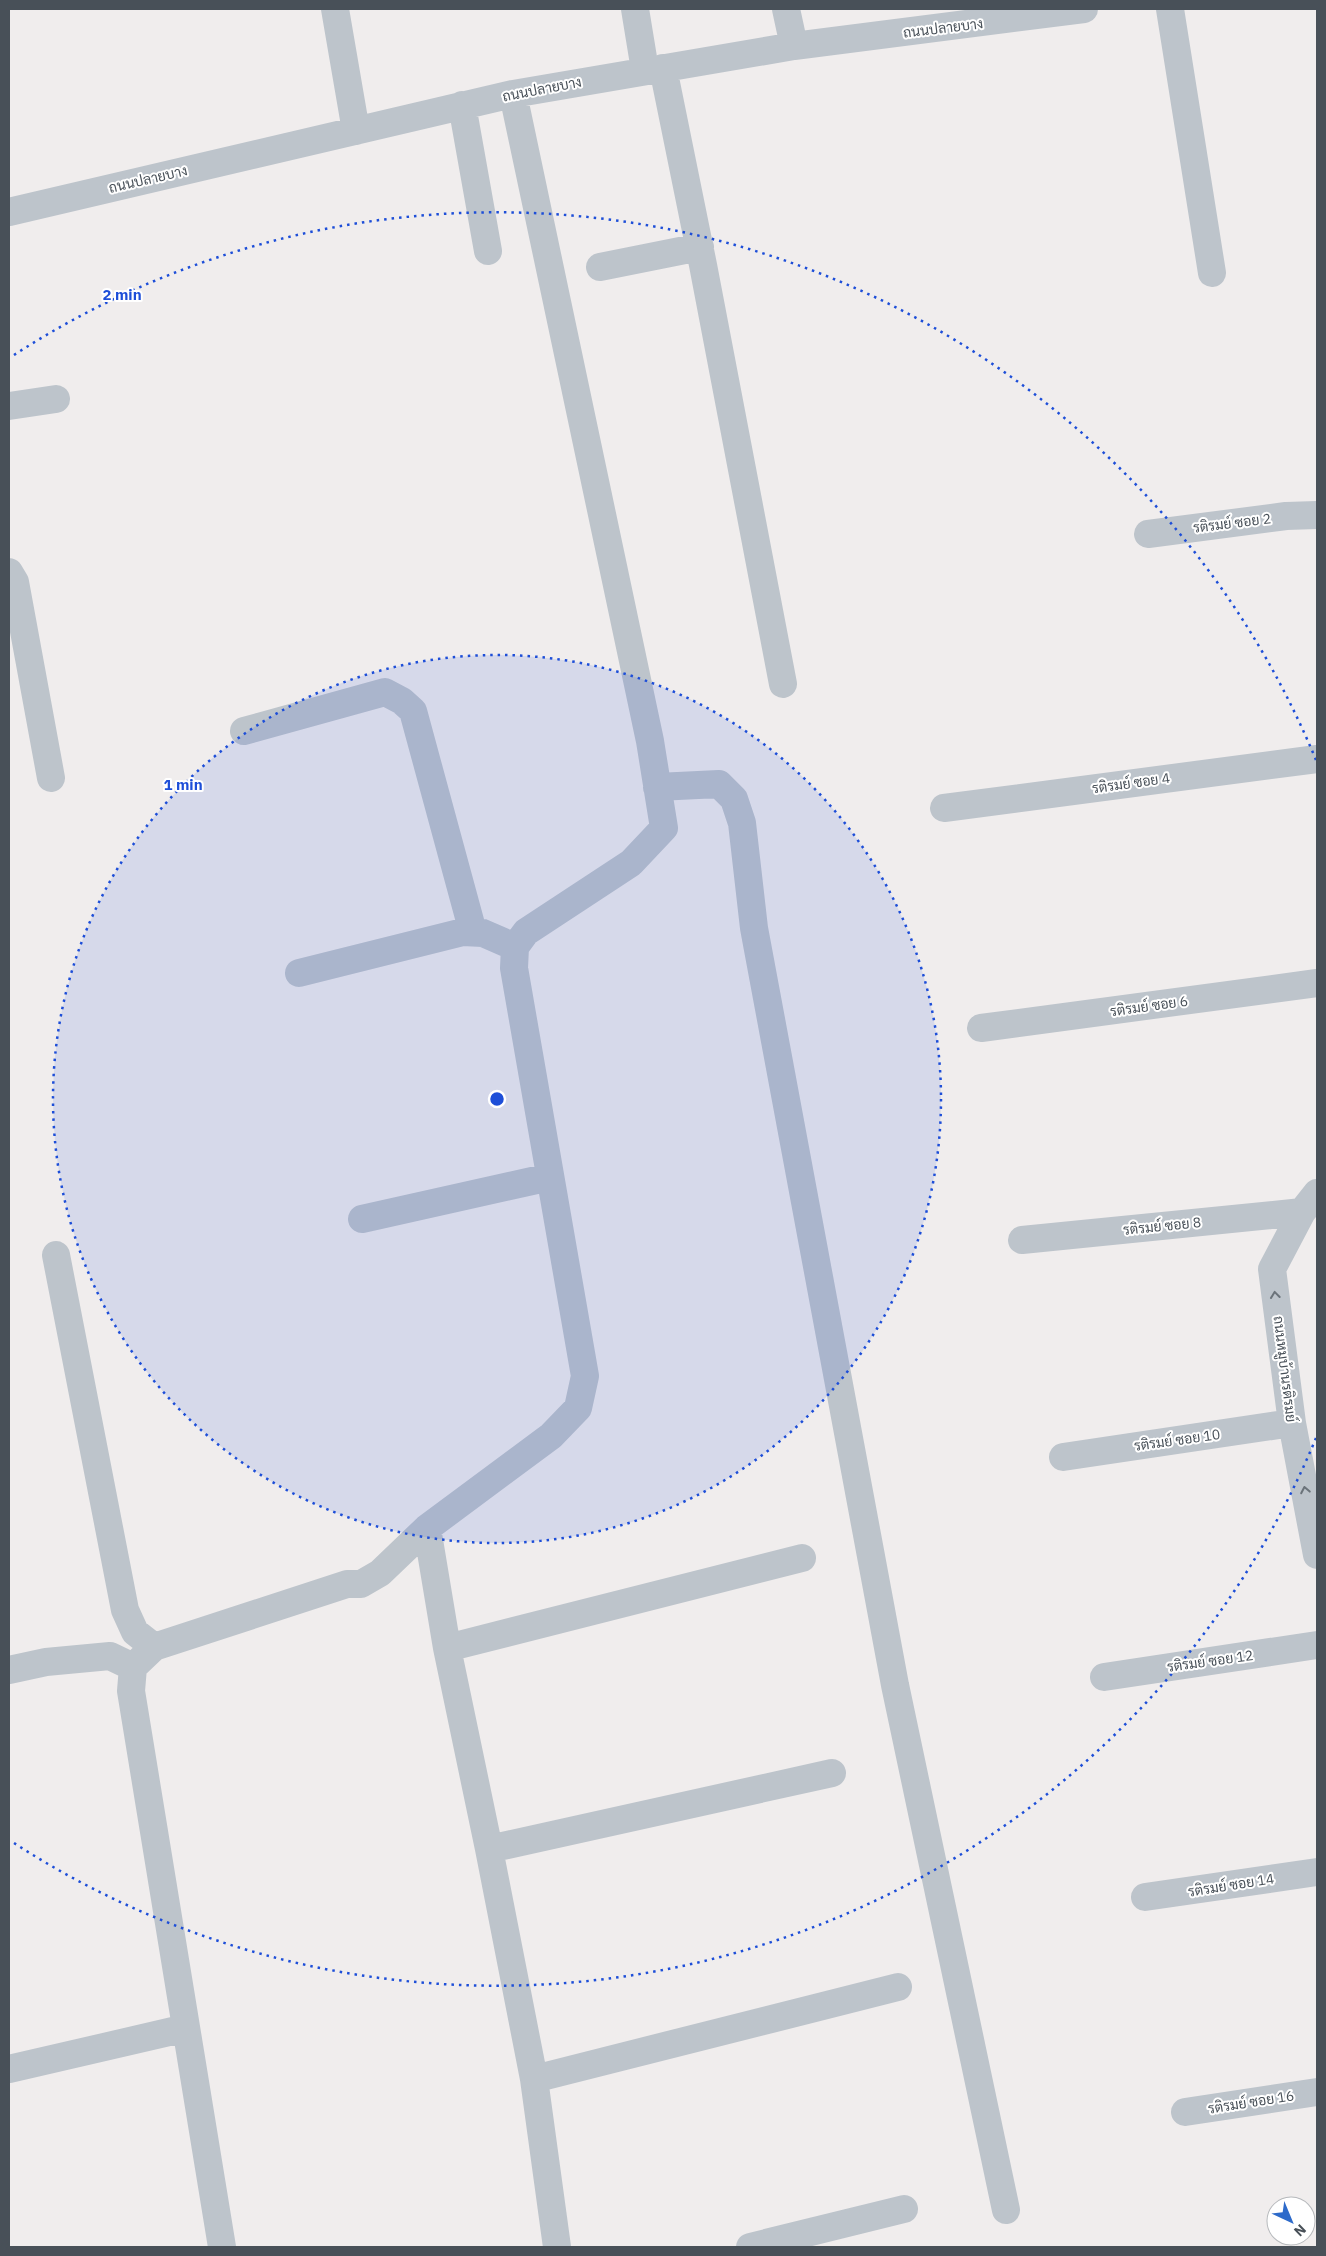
<svg xmlns="http://www.w3.org/2000/svg" width="1326" height="2256" font-family="'IBM Plex Sans',Sarabun,sans-serif">
  <style>
    .lines { fill: none; stroke-linecap: round; stroke-linejoin: round }
    .minor { stroke: #bdc4cb; stroke-width: 28 }
    .oneway { stroke: #6b737a }
    .ring { fill: none; stroke: #1d4ed8; stroke-width: 2.5; stroke-dasharray: 2.5 5 }
    .labels { text-anchor: middle; dominant-baseline: central; stroke-width: 4; stroke-linejoin: round; paint-order: stroke }
    .street-label { font-size: 14px; fill: #485058; stroke: #fff }
    .centre { fill: #1d4ed8; stroke: #fff; stroke-width: 2.5 }
    .ring-label { font-size: 15px; text-anchor: middle; font-weight: bold; fill: #1d4ed8; stroke: #fff; stroke-width: 4; stroke-linejoin: round; paint-order: stroke }
  </style>
  <rect width="100%" height="100%" fill="#f0eded"/>
  <g class="lines">
    <path class="minor" d="M335 9 356 131
      M635 9 645 70
      M786 9 794 46
      M1170 9 1212 273
      M663 68 703 265 783 684
      M462 105 488 251
      M9 212 513 94 794 46 1084 9
      M600 267 700 247
      M9 406 56 399
      M1148 534 1286 516 1317 515
      M9 572 15 582 51 778
      M244 731 385 692 402 701 413 711 473 932
      M657 787 719 784 734 799 742 823 754 928 895 1685 1006 2210
      M944 808 1317 759
      M299 973 463 932 483 933 515 947
      M981 1028 1317 983
      M1317 1193 1302 1212 1272 1269 1292 1423 1317 1555
      M362 1219 550 1177
      M1022 1240 1302 1212
      M56 1255 125 1610 135 1632 154 1647
      M1063 1457 1292 1423
      M427 1528 447 1648 489 1849 534 2079 557 2247
      M447 1648 802 1558
      M9 1670 46 1662 110 1656 133 1667
      M1104 1677 1317 1645
      M489 1849 832 1773
      M1145 1897 1317 1872
      M9 2069 186 2028
      M534 2079 898 1987
      M1185 2112 1317 2092
      M222 2247 131 1691 133 1667 154 1647 347 1584H361L380 1573 427 1528 551 1436 578 1408 585 1376 514 968 515 947 526 932 631 863 664 828 650 741 513 94
      M750 2247 904 2209"/>
  </g>
  <defs><path id="oneway-chevron" d="M-2-3.5L2.5 0L-2 3.5" fill="none" stroke-width="1.6" stroke-linecap="round" stroke-linejoin="round" transform="scale(1.25)"/></defs>
  <g class="oneway">
    <use href="#oneway-chevron" transform="translate(1275 1295) rotate(-97)"/>
    <use href="#oneway-chevron" transform="translate(1305 1490) rotate(-101)"/>
  </g>
  <circle cx="497" cy="1099" r="444" fill="#1d4ed8" fill-opacity=".12"/>
  <g class="ring">
    <circle cx="497" cy="1099" r="444"/>
    <path d="M1316 1438A887 887 0 0 1 14 1843M14 355A887 887 0 0 1 1316 760"/>
  </g>
  <g class="labels">
    <g class="street-label">
      <text transform="translate(943 28) rotate(-7)">ถนนปลายบาง</text>
      <text transform="translate(542 89) rotate(-11)">ถนนปลายบาง</text>
      <text transform="translate(148 179) rotate(-13)">ถนนปลายบาง</text>
      <text transform="translate(1232 523) rotate(-7)">รติรมย์ ซอย 2</text>
      <text transform="translate(1131 783) rotate(-8)">รติรมย์ ซอย 4</text>
      <text transform="translate(1149 1006) rotate(-8)">รติรมย์ ซอย 6</text>
      <text transform="translate(1162 1226) rotate(-6)">รติรมย์ ซอย 8</text>
      <text transform="translate(1285 1369) rotate(83)">ถนนหมูบ้านรติรมย์</text>
      <text transform="translate(1177 1440) rotate(-8)">รติรมย์ ซอย 10</text>
      <text transform="translate(1210 1661) rotate(-8)">รติรมย์ ซอย 12</text>
      <text transform="translate(1231 1885) rotate(-9)">รติรมย์ ซอย 14</text>
      <text transform="translate(1251 2102) rotate(-9)">รติรมย์ ซอย 16</text>
    </g>
  </g>
  <circle cx="497" cy="1099" r="8" class="centre"/>
  <g class="ring-label">
    <text x="122" y="300">2 min</text>
    <text x="183" y="790">1 min</text>
  </g>
  <rect width="1326" height="2256" fill="none" stroke="#485058" stroke-width="20"/>
  <g transform="translate(1291 2221) rotate(136)"><circle r="24" fill="#ffffff" stroke="#b6b9bc"/>
  <path d="M0-4L9 19L0 12L-9 19Z" fill="#2d6aca"/>
  <text y="-8" font-size="14" font-weight="bold" text-anchor="middle" fill="#485058">N</text>
  </g>
</svg>
